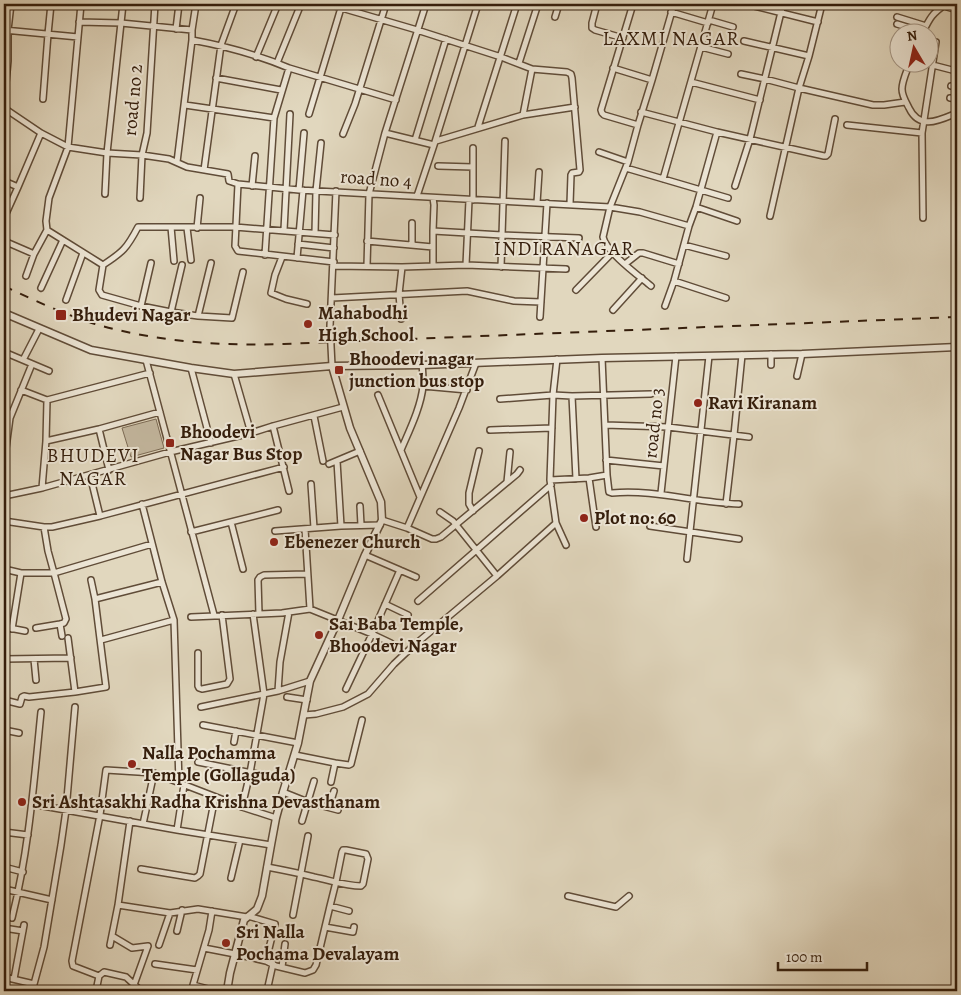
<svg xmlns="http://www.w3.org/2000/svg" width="961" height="995" font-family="Alegreya,serif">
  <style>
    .green { fill: #c4b8a0; stroke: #7c6b56 }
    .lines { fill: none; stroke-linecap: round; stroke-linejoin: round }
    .minor-casing { stroke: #604c38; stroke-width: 8 }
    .tertiary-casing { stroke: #604c38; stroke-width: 9 }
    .minor { stroke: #ece5d5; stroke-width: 5 }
    .tertiary { stroke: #ece5d5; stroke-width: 6 }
    .rail { stroke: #351e0c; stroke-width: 2; stroke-dasharray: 9 9; stroke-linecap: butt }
    .poi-dot { fill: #8f2418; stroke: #ece5d5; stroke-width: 2 }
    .labels { text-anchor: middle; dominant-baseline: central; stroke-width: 4; stroke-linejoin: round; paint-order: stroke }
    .street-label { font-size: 19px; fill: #351e0c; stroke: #ece5d5 }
    .poi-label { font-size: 19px; font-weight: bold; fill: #351e0c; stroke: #ece5d5; text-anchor: start }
    .neighbourhood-label { font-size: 20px; letter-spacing: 1px; fill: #351e0c; stroke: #ece5d5 }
  </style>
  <rect width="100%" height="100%" fill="#e1d7be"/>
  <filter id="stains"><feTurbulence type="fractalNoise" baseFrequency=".004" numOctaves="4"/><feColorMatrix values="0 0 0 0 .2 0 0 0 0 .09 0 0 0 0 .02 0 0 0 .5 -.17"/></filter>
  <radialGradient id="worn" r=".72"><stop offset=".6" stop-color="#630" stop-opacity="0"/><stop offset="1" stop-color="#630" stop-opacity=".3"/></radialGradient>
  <path class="green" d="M156 419 164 448 131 457 122 428Z"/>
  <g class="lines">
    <defs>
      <path id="minor" d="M328 4 417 30 501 57 532 69 567 72 571 74 572 78 580 170 579 172 572 173 571 175 570 204
        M597 4 592 23V28L595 30 623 38
        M633 4 601 110 602 113 604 115 638 125
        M746 4 818 22
        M945 4 947 7 957 10
        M671 12 708 23
        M555 17 559 4
        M897 17 926 26
        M709 20 733 27
        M79 22 121 23 192 30V40C225 46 258 55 289 68L396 100
        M897 24 923 32
        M176 29 179 4
        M4 30 78 37
        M192 30 196 4
        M923 32C929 20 932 13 945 5
        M744 41 809 56
        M701 47 728 54
        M256 57 278 4
        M957 60V61
        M910 62C907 71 902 81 902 89 902 96 906 102 909 108 920 131 940 120 957 113
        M921 62 952 70
        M277 63 301 4
        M519 63 538 4
        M613 68 652 80
        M741 74 765 79 799 88 873 105H884L905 102
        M216 78 281 90
        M6 82 8 61V30L11 4
        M691 82 760 100
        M951 86 957 87
        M950 98 957 99
        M43 99 48 34 51 4
        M185 105 274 118
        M4 108 41 133 68 147 107 153 142 155 169 159 187 167 228 174 229 181 238 184 299 190 610 207 640 212 689 226
        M641 112 717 132 824 156H826L828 154 835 119
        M309 114 341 8
        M523 115 532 69
        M847 125 922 133
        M478 127 517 4
        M385 133 434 145
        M343 134 355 104 386 4
        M415 140 446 39
        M436 141 523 115 575 107
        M473 148V200
        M599 152 628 162
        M177 162 192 40
        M438 166 473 167
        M626 168 728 198
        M204 170 221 45 236 4
        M663 179 713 4
        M4 181 18 187
        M238 184 235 246 238 251 334 262
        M252 186 255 156
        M735 186 750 139 783 4
        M299 190 304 133
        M105 194 107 153 123 4
        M417 196 434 145 478 4
        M140 198 142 155 147 133 155 4
        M537 203 539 172
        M696 207 737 221
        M770 216 799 88 809 56 822 4
        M4 218 18 187 41 133
        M923 218 922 133 936 42
        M171 227 174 261
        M187 228 191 260
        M197 228 200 198
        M47 230 103 265 99 290 102 295 141 306 171 312 198 316 232 318 243 272
        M284 230 290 114
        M433 231 502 235 579 238
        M315 233 316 191 321 143
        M4 241 34 254
        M367 241 433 247
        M298 244 334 248
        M412 245V223
        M684 245 726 256
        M265 255 274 118 289 68
        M282 257 275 275 271 293 286 299 307 304
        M297 258 303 190
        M625 264 639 253H643L679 264
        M103 265C123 252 127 248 138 227H235L335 235
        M466 265 469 200
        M334 266 402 267 466 265 566 269
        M367 266 369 194 385 133 426 4
        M433 266V231L434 205 433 198
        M501 267 505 141
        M26 276 34 254 47 230 46 221 49 198 68 147 81 4
        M674 281 726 298
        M651 286C639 276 606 252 603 237L610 207 628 162 638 125 652 80 674 4
        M41 288 63 240
        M576 290 613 252
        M332 298 467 291 514 301 541 302
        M66 300 83 253
        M141 306 151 263
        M665 306 674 281 689 226 696 207 717 132
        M613 310 642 278
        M171 312 182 265
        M198 316 211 263
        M540 317 547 203
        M401 319 399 294 402 267
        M4 352 49 371
        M602 358 607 475 609 492 612 493C655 489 696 503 739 504
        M557 359 553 395 550 480 556 523 566 545
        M23 360 39 329
        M146 360 214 615
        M771 365V354
        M332 366 330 326 336 191
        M191 368 211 443
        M234 374 251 433
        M797 376 802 354
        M423 386 467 390
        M21 390 47 400 46 441 42 488
        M378 395 420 497
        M572 396 576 479
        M500 399 553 395 572 396 651 394
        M47 400 150 373
        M314 416 323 461
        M605 425 668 427 749 437
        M273 426 289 491
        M99 429 109 470
        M490 430 552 428
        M46 441 99 429 160 412
        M401 450C409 431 421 407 423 386 423 379 423 372 422 365
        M606 460 664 466
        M337 461 341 526
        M4 463 10 418 32 364
        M329 464 360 451
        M90 475 100 516
        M589 478 596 527
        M550 480 589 478 607 475
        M507 482 510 452
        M311 484 314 528
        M661 493 676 356
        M4 496 42 488 170 452 251 433 273 426 343 407
        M726 504 734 435 742 355
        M360 506 361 525
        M473 511 469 504V493L479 451
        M440 512 453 521 497 576
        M382 520 407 528 432 539H436L441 537 517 474 520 470
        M4 521 44 527H52L100 516 284 467
        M231 522 243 569
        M650 526 739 539
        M407 528 459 408 476 363
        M305 529 310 609
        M275 531 341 526 380 525
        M191 532 278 510
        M365 555 416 577
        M687 559 709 356
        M4 569 21 573H54L152 544
        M95 599 162 582
        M418 601 551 485
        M385 604 408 615
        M259 614 258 580 260 577 264 575 307 574
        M191 617 282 613 310 609 372 634 391 643
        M174 620 179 783
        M60 624 62 636
        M4 627 25 631
        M36 628 60 624 64 623 66 619 54 573 48 551 44 527
        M12 629 21 573
        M101 640 174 620 162 582 142 504
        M198 653V686L199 688 202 689 227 684 230 679 222 615
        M4 659 71 658
        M34 659 36 680
        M346 689 372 634 400 570
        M278 691 280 662 289 612
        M75 692 106 687 95 599 91 580
        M287 697 307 700
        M4 700 20 704 22 697 24 696 29 697 75 692 68 638
        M201 707 278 691 310 681
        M304 715 316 714 343 707 368 694 394 664 412 647 497 576 556 523
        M203 725 298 743
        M4 730 19 733
        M234 742 236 731
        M295 755 335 763 331 782
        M198 762 287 780
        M335 763 349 765 351 764 362 720
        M283 792 308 802 338 810
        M32 804 177 830 271 845
        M242 807 250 773 264 694 253 614
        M329 807 334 791
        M302 821 314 781
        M143 824 154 773
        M177 830 184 785
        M4 832 28 835
        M4 867 23 872
        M267 867C283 870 298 873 314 877 330 880 345 886 361 886L363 884 368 859 366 854 346 850H343L342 852 336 882 330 906
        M141 869 195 878 198 876 200 874 215 797
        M231 878 240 840
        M4 889 52 900
        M568 896 616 907 629 896
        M118 905 170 913 198 909 247 917
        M212 911 209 930 193 985 216 991
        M293 915 308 836
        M248 916 275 924 266 961
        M12 918C29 850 34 781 41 712
        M325 927 353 932 354 927
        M4 928 23 931
        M177 931 182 910
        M112 936 132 948 148 946 134 985
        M110 945 118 905 130 821
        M159 945 170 913
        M204 948 235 954 266 961 276 966 305 973 313 970 316 965 330 906 349 911
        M155 964 197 970
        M282 967 285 944
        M4 977 34 984
        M14 979 24 925
        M33 991 34 984 44 947 61 845 66 810 75 707
        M96 991 99 976
        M141 991 126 977 104 972 99 976 73 966 72 961 100 815 106 770 154 773 242 807 276 818
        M267 991 273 964"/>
      <path id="tertiary" d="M4 313 91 350 191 368 234 374 332 366 422 365 602 358 802 354 957 347
        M227 991 230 973 244 920 257 909 262 896 271 845 276 818 283 792 298 743 310 681 338 620 365 555 382 520 381 502 350 428 332 366"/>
    </defs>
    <use href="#minor" class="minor-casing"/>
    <use href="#tertiary" class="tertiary-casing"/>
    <use href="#minor" class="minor"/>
    <use href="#tertiary" class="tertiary"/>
    <path class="rail" d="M4 286C33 300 64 314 95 324 157 342 220 346 284 344L957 317"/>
  </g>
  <g class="poi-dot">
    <rect x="55" y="309" width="12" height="12" rx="2.5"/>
    <circle cx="308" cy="324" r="5"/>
    <rect x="334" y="365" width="10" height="10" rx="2.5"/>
    <circle cx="698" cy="403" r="5"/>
    <rect x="165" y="438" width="10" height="10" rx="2.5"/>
    <circle cx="584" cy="518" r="5"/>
    <circle cx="274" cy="542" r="5"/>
    <circle cx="319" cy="635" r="5"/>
    <circle cx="132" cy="764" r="5"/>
    <circle cx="22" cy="802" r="5"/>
    <circle cx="226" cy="943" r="5"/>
  </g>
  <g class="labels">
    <g class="street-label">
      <text transform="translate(133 100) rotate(-85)">road no 2</text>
      <text transform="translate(376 179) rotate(4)">road no 4</text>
      <text transform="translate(654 423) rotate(-84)">road no 3</text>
    </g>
    <g class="poi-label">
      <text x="318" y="313">Mahabodhi<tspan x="318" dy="22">High School</tspan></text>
      <text x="72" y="315">Bhudevi Nagar</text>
      <text x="349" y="359">Bhoodevi nagar<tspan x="349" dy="22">junction bus stop</tspan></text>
      <text x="708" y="403">Ravi Kiranam</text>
      <text x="180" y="432">Bhoodevi<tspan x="180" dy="22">Nagar Bus Stop</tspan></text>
      <text x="594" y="518">Plot no: 60</text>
      <text x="284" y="542">Ebenezer Church</text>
      <text x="329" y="624">Sai Baba Temple,<tspan x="329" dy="22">Bhoodevi Nagar</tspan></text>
      <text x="142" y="753">Nalla Pochamma<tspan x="142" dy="22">Temple (Gollaguda)</tspan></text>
      <text x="32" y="802">Sri Ashtasakhi Radha Krishna Devasthanam</text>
      <text x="236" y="932">Sri Nalla<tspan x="236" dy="22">Pochama Devalayam</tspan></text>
    </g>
    <g class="neighbourhood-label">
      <text x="671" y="38">LAXMI NAGAR</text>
      <text x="564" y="248">INDIRANAGAR</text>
      <text x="93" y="455">BHUDEVI<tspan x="93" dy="23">NAGAR</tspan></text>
    </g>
  </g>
  <rect width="961" height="995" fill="none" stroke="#e1d7be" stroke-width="20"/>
  <rect x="5" y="5" width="951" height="985" fill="none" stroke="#351e0c" stroke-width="2.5"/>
  <rect x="10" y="10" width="941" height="975" fill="none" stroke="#351e0c"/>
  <g transform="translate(914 48) rotate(351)"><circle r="24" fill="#ece5d5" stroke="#a39585"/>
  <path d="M0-4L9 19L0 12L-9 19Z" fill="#8f2418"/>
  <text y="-8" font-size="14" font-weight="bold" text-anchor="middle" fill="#351e0c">N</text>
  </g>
  <path d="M778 962v8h89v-8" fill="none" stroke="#351e0c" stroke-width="2.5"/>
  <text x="786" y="962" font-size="15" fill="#351e0c" stroke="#ece5d5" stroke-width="4" paint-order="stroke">100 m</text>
  <rect width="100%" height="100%" filter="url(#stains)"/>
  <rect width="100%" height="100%" fill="url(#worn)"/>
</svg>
